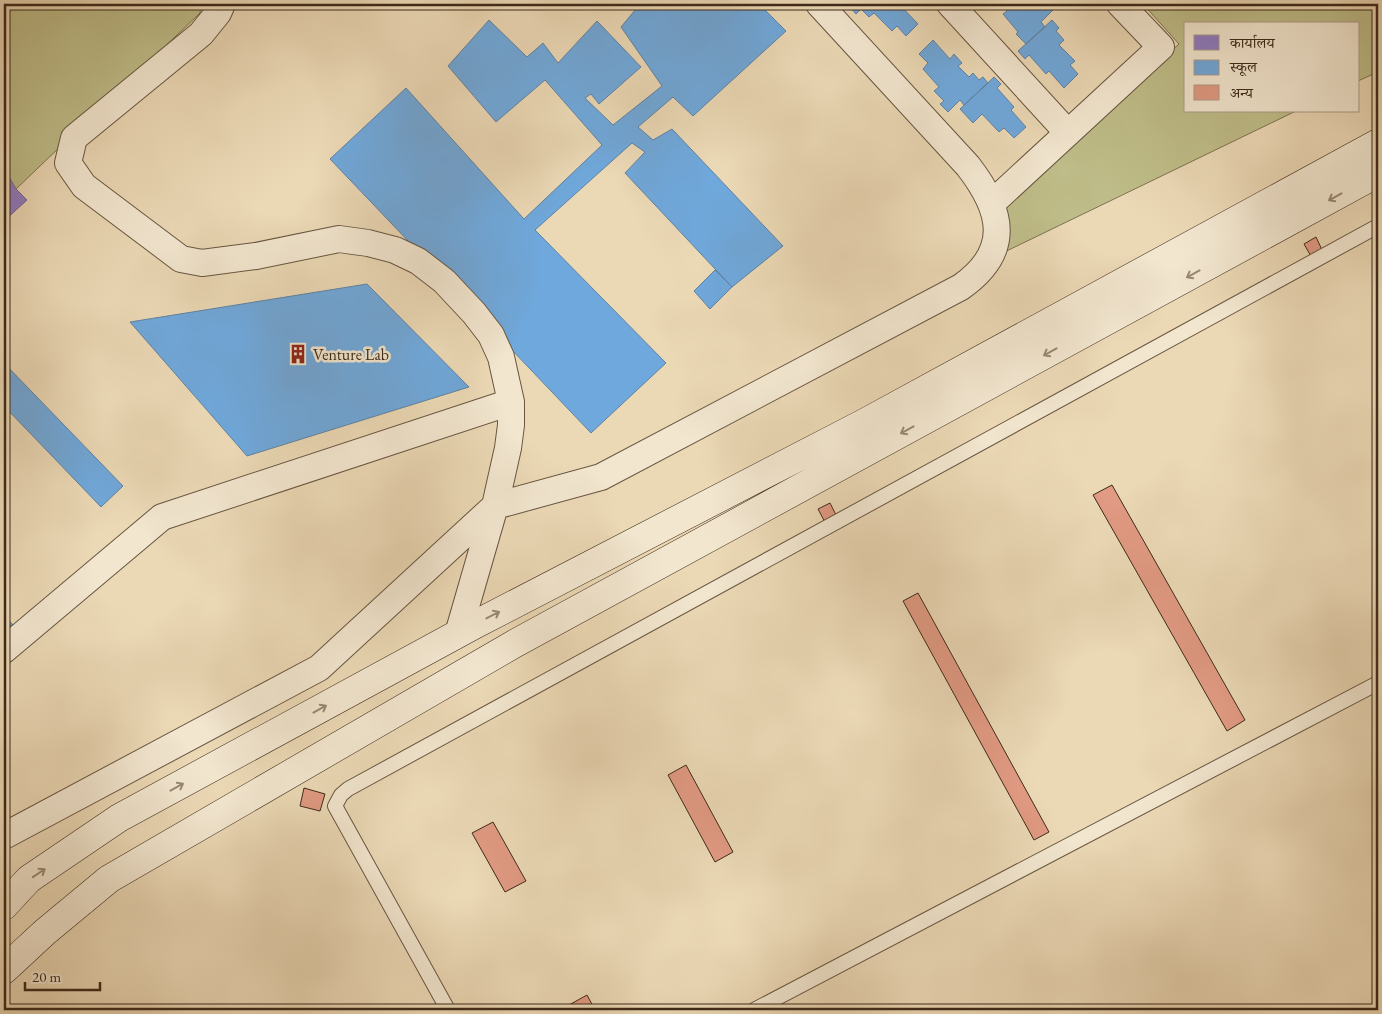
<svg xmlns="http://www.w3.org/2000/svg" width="1382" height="1014" font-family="'EB Garamond','Noto Serif Devanagari',serif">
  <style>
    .green { fill: #bebc88; stroke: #7e7351 }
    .offices { fill: #8e7cc3; stroke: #766390 }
    .schools { fill: #6fa8dc; stroke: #6082a2 }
    .building { fill: #e19a83; stroke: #3d2a1a }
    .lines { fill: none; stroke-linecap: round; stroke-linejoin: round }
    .lane-casing { stroke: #685641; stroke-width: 16 }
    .street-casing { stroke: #685641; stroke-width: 28 }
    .secondary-casing { stroke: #3d2a1a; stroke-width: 29 }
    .lane { stroke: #f2e6cf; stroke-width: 14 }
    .street { stroke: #f2e6cf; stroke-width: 26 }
    .secondary { stroke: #f2e6cf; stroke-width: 28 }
    .oneway { stroke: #988874 }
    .labels { text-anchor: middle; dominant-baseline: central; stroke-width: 5; stroke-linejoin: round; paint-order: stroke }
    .poi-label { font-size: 16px; fill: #3d2a1a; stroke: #f2e6cf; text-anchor: start }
  </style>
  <rect width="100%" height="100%" fill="#ebd8b5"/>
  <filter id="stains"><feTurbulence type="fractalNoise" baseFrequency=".004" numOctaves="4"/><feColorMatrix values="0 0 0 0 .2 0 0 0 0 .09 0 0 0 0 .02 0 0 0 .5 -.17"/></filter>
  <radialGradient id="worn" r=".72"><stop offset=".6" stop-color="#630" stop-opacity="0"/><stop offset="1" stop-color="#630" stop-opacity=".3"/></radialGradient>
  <path class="green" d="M4 4H201L200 13 16 189 4 173Z
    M1143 4H1378V72L1358 81V24H1186V111H1296L990 259 996 200 1179 44Z"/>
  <path class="offices" d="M4 168 16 189 27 200 4 221Z"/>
  <path class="schools" d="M640 4H759L786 31 693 116 673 97 638 127 653 140 672 129 783 246 732 287 625 173 645 152 632 143 535 230 666 363 591 433 330 159 406 88 524 219 602 145 545 80 496 122 448 66 489 20 527 57 543 43 558 63 597 21 641 67 599 104 591 94 585 98 613 125 662 86 621 27Z
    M854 4H899L918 24 906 36 897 26 892 31 874 13 869 17 861 9 856 14 850 7Z
    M1000 4H1042L1045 6 1047 4H1051L1055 8 1041 22 1045 27 1026 44 1016 34 1018 32 1003 14 1007 11Z
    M1052 20 1059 28 1056 31 1064 40 1059 45 1075 61 1070 65 1078 74 1064 88 1049 71 1046 74 1029 55 1025 59 1018 51Z
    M933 40 950 59 954 54 962 63 958 66 969 77 973 73 979 80 983 77 988 83 964 105 960 100 948 112 940 104 944 101 934 91 939 87 923 69 928 63 919 54Z
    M994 77 1001 84 997 88 1014 107 1011 110 1026 127 1014 138 1004 128 999 132 982 114 973 123 960 109Z
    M715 270 732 287 710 309 694 291Z
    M367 284 469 387 247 456 130 322Z
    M4 363 123 486 101 507 4 406Z
    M4 615 13 625 4 633Z"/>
  <path class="building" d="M1316 237 1323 252 1312 258 1304 244Z
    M1112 485 1245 720 1227 731 1093 495Z
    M830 503 837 517 826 524 818 509Z
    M918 593 1049 832 1034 840 903 601Z
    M686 765 733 852 715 862 668 775Z
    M304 788 325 794 320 811 300 806Z
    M493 822 526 881 505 892 472 833Z
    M587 995 595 1010H572L569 1005Z
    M1378 1003V1010H1365Z"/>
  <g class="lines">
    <defs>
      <path id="lane" d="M448 1010 335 806 341 795 348 789 1378 226
        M754 1010 1378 683"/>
      <path id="street" d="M222 4 218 13 201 34 74 138 68 163 84 186 181 259 202 263 256 256 339 239 368 243 395 250 418 261 444 281 474 313 491 335 501 357 511 402V425L508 448 495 506 458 634
        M950 4 1068 133
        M991 204 1161 47 1120 4
        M4 650 162 517 511 402
        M4 836 319 668 495 506 601 477 961 287C1012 251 1003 211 968 166L819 4"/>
      <path id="secondary" d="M4 906 29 879 119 818 476 624 864 423 1378 143
        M4 970 45 932 109 879 514 644 1378 173"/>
    </defs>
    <use href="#lane" class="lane-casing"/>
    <use href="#street" class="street-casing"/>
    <use href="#secondary" class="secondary-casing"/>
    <use href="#lane" class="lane"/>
    <use href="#street" class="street"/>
    <use href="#secondary" class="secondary"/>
  </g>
  <defs><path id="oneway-shaft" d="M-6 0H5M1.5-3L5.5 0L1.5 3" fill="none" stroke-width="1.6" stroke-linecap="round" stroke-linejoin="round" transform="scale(1.25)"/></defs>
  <g class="oneway">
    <use href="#oneway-shaft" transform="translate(1335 197) rotate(151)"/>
    <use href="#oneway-shaft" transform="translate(1193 274) rotate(151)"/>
    <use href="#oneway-shaft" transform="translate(1050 352) rotate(151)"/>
    <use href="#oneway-shaft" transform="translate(907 430) rotate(151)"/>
    <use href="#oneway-shaft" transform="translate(493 615) rotate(-27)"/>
    <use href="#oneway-shaft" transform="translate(320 709) rotate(-29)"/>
    <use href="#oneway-shaft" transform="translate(177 787) rotate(-29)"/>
    <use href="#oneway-shaft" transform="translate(39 873) rotate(-34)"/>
  </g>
  <defs>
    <symbol id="building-bare" viewBox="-9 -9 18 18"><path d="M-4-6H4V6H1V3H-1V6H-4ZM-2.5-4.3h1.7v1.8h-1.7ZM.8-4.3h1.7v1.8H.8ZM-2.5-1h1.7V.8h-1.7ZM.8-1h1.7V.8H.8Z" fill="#8f2418" stroke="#f2e6cf" stroke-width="2.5" paint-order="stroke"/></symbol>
  </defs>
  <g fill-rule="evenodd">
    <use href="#building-bare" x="284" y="340" width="28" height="28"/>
  </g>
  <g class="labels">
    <g class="poi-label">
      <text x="313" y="354">Venture Lab</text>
    </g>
  </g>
  <rect width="1382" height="1014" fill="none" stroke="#ebd8b5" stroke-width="20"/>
  <rect x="5" y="5" width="1372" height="1004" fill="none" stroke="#3d2a1a" stroke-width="2.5"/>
  <rect x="10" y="10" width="1362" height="994" fill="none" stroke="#3d2a1a"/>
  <rect x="1184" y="22" width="175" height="90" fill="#f2e6cf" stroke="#aa9b87"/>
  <rect x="1194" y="35" width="25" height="15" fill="#8e7cc3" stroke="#aa9b87"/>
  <text x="1230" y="48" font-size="15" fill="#3d2a1a">कार्यालय</text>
  <rect x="1194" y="60" width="25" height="15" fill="#6fa8dc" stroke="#aa9b87"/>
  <text x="1230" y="72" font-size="15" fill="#3d2a1a">स्कूल</text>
  <rect x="1194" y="85" width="25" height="15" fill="#e19a83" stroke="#aa9b87"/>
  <text x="1230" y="98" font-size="15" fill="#3d2a1a">अन्य</text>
  <path d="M25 982v8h75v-8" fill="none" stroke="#3d2a1a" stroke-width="2.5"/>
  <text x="32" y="982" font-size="15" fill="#3d2a1a" stroke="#f2e6cf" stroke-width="4" paint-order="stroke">20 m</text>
  <rect width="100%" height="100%" filter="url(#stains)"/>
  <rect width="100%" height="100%" fill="url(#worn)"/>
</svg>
